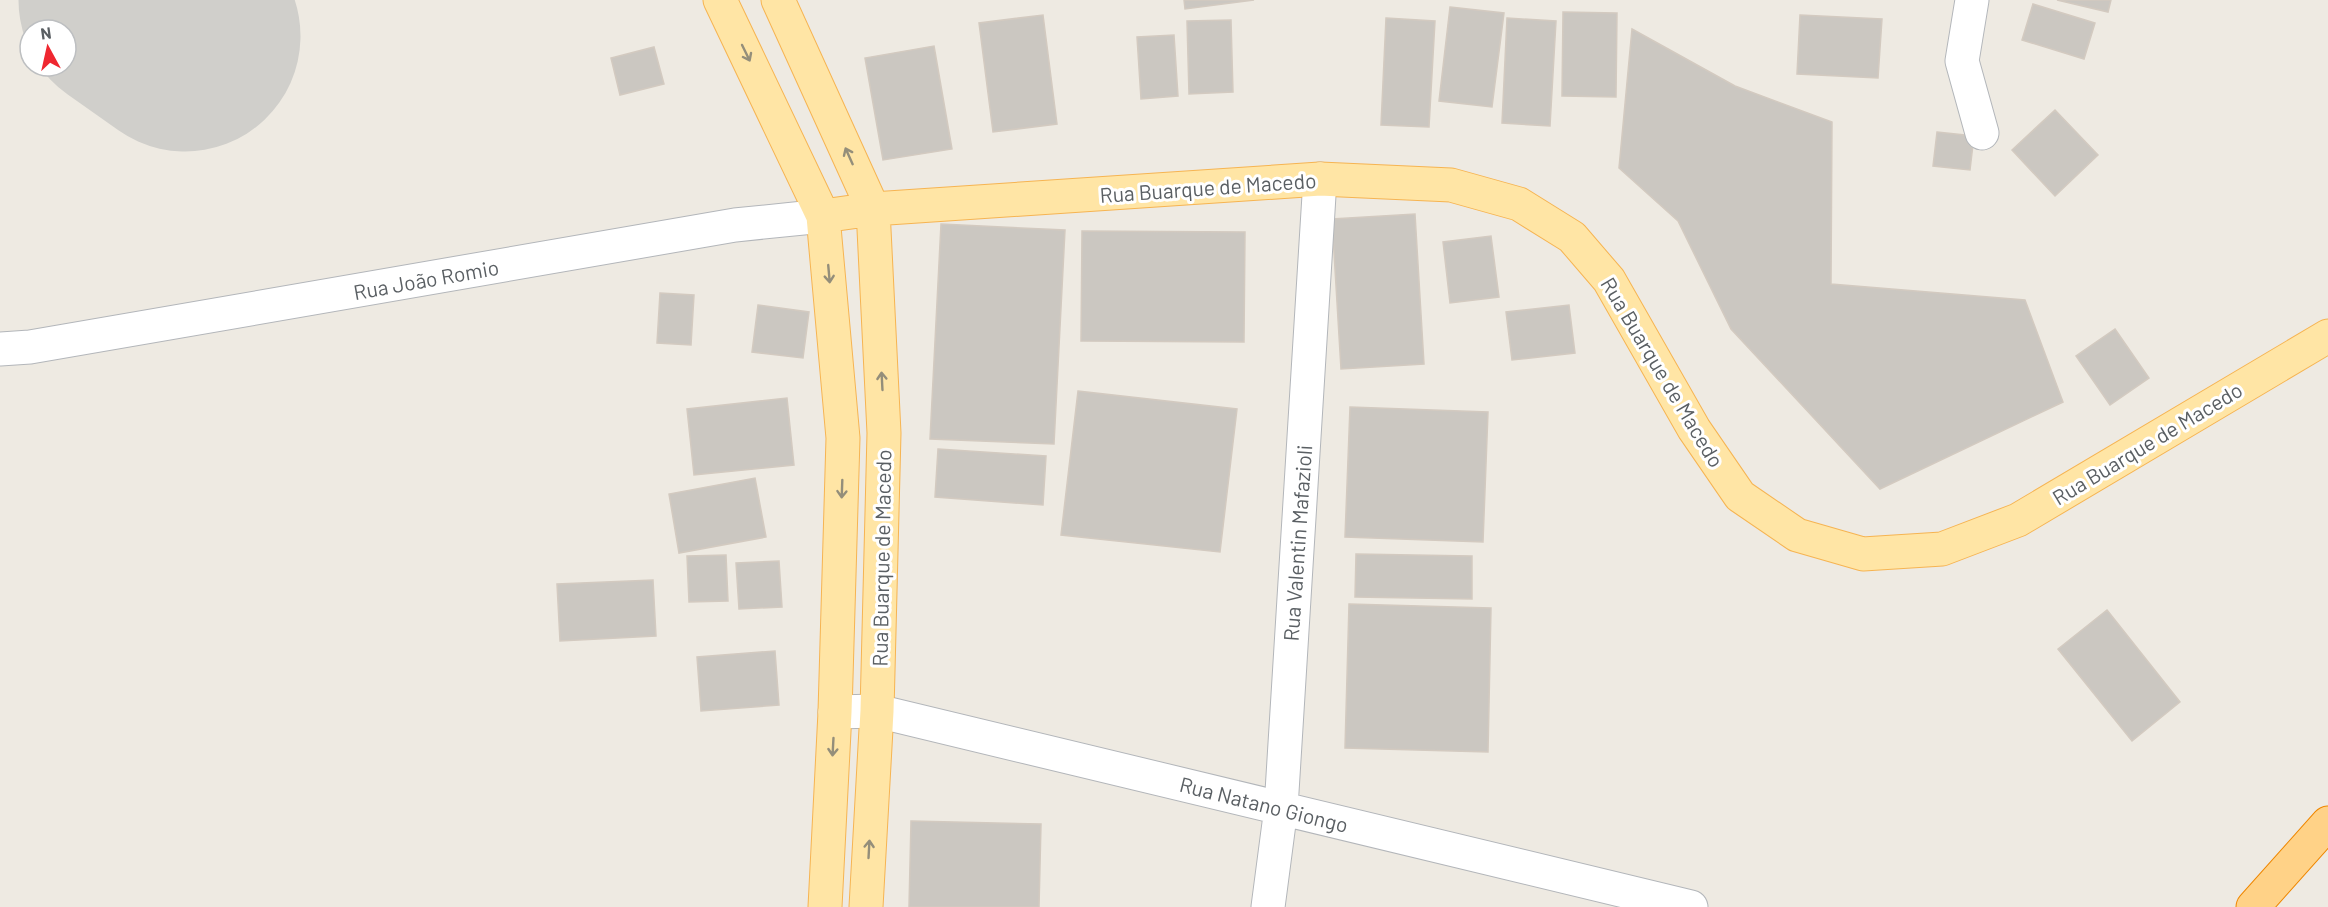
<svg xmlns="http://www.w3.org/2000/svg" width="2328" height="907" font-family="Barlow,sans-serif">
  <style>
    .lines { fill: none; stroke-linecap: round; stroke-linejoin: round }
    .runway { stroke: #d0cfcb; stroke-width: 231 }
    .building { fill: #cbc7c1; stroke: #d3cac0; stroke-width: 1.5 }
    .minor-casing { stroke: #b3b6ba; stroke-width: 35 }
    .major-casing { stroke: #f6b452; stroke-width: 35 }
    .highway-casing { stroke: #ef8700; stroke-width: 35 }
    .minor { stroke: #fff; stroke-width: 33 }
    .major { stroke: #ffe5a5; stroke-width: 33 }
    .highway { stroke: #ffd287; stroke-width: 33 }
    .oneway { stroke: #948e7a }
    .labels { text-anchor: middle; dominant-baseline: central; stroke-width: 6; stroke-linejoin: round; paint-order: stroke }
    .street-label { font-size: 21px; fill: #5a5f63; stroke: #fff }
  </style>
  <rect width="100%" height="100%" fill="#eeeae2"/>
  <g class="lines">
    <path class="runway" d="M134 0 185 36"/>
  </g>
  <path class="building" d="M1184 0H1254L1185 9Z
    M2057 0H2111L2108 12Z
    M2033 4 2095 23 2084 59 2022 40Z
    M1450 7 1504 13 1492 107 1439 101Z
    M1563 12 1617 13 1616 97 1562 96Z
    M1043 15 1057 124 993 132 979 23Z
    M1800 15 1882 19 1878 78 1797 74Z
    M1386 18 1435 21 1429 127 1381 125Z
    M1507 18 1556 21 1550 126 1502 123Z
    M1231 20 1233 92 1189 94 1187 21Z
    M1632 29 1735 86 1832 122 1831 284 2025 300 2063 402 1880 489 1731 329 1678 221 1619 168Z
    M1174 35 1178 96 1141 99 1137 37Z
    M934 46 952 149 883 160 865 58Z
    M654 47 664 84 620 95 611 58Z
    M2055 110 2098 155 2055 196 2012 150Z
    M1937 132 1974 136 1970 170 1933 166Z
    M1415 214 1424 364 1341 369 1332 219Z
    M941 224 1065 230 1054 444 930 439Z
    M1082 231 1245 232 1244 342 1081 341Z
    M1491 236 1499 297 1450 303 1443 242Z
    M660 293 694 295 691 345 657 343Z
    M758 305 809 312 803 358 752 352Z
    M1569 305 1575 353 1512 360 1506 312Z
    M2115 329 2149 378 2110 405 2076 356Z
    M1078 391 1237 409 1220 552 1061 535Z
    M787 398 794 465 694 475 687 409Z
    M1350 407 1488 412 1483 542 1345 537Z
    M938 449 1046 456 1043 505 935 497Z
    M755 478 766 537 679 553 669 494Z
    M1356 554 1472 556V599L1355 597Z
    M726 555 728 601 689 602 687 556Z
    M779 561 782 607 739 609 736 563Z
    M653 580 656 636 560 641 557 584Z
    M1349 604 1491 608 1488 752 1345 748Z
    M2107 610 2180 702 2132 741 2058 649Z
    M775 651 779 705 701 711 697 657Z
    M911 821 1041 824 1039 907H909Z"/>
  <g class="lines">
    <defs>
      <path id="minor" d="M1972 0 1962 61 1982 133
        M0 349 30 347 735 225 823 216
        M835 712 877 711 1691 907
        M1268 907 1281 808 1320 179"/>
      <path id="major" d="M720 0 823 216 843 438 835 712 825 907
        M778 0 873 209 884 433 877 711 866 907
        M823 216 873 209 1320 179 1451 185 1519 204 1572 237 1609 280 1694 429 1740 496 1797 535 1863 554 1942 549 2018 520 2328 336"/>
      <path id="highway" d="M2253 907 2328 823"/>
    </defs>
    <use href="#minor" class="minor-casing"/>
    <use href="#major" class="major-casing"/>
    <use href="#highway" class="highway-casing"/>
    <use href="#minor" class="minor"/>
    <use href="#major" class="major"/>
    <use href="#highway" class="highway"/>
  </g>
  <defs><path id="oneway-shaft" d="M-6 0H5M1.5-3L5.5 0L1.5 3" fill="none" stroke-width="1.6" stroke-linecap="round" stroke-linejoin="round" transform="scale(1.5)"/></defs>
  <g class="oneway">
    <use href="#oneway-shaft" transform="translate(746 53) rotate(64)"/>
    <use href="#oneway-shaft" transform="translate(849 156) rotate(-114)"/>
    <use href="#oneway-shaft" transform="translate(829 274) rotate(85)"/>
    <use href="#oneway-shaft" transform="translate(882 381) rotate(-93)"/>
    <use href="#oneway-shaft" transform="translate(842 489) rotate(92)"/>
    <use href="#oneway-shaft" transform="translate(833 747) rotate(93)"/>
    <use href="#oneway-shaft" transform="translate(869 849) rotate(-87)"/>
  </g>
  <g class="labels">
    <g class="street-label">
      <text transform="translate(1208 187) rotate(-4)">Rua Buarque de Macedo</text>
      <text transform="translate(426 279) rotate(-10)">Rua João Romio</text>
      <text transform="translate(1663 372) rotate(59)">Rua Buarque de Macedo</text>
      <text transform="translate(2147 443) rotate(-31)">Rua Buarque de Macedo</text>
      <text transform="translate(1297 543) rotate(-86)">Rua Valentin Mafazioli</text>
      <text transform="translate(881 558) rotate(-89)">Rua Buarque de Macedo</text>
      <text transform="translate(1264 804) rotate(14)">Rua Natano Giongo</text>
    </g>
  </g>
  <g transform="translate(48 48) rotate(352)"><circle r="28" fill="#ffffff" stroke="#bdbfc1" stroke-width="1.5"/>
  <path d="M0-4.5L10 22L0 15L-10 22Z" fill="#ef2730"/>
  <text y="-9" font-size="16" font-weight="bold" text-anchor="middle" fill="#5a5f63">N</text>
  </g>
</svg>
